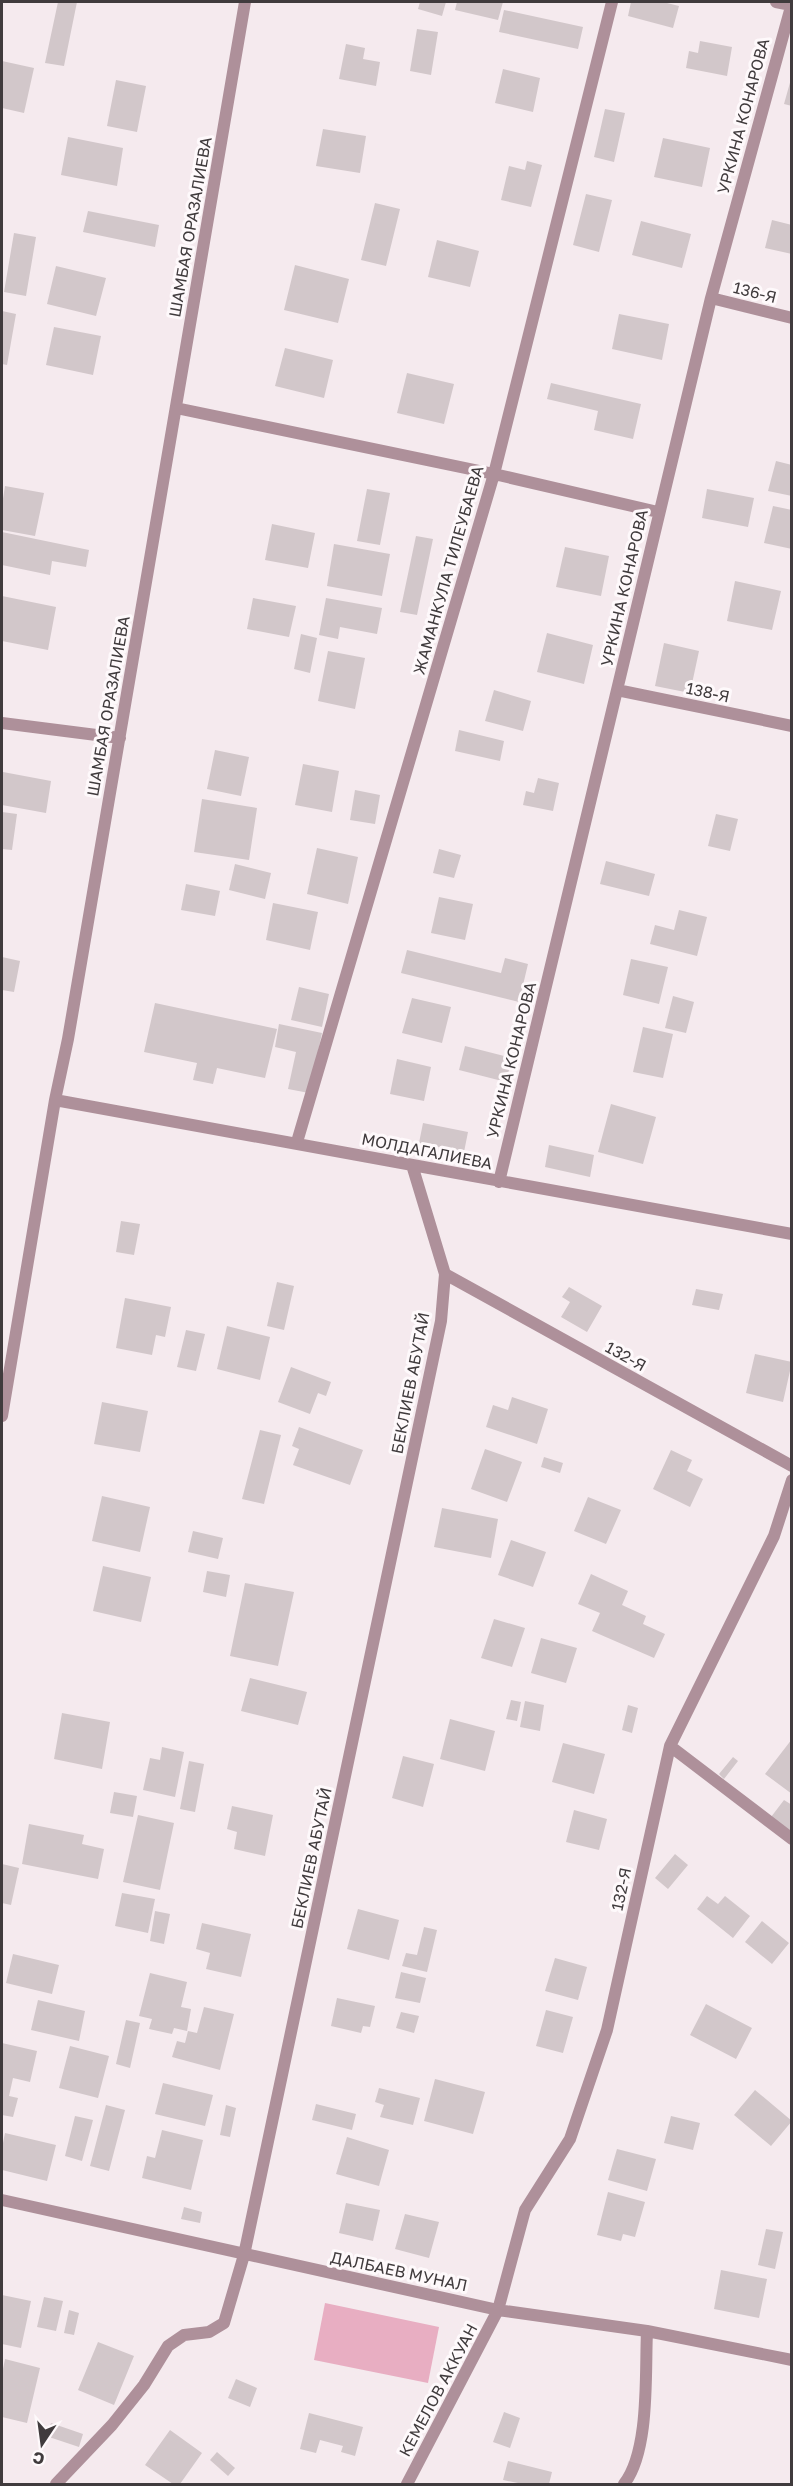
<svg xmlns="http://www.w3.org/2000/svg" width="793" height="2486" font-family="'Golos Text',sans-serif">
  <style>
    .green { fill: #e8aec2 }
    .building { fill: #d2c7ca }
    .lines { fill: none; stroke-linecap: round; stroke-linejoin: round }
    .minor { stroke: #ae909a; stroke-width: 12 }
    .labels { text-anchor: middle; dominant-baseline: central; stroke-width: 6; stroke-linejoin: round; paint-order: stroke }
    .street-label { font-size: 16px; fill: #403b3d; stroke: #fef9fb }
  </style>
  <rect width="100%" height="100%" fill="#f5eaee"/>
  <path class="green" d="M325 2303 439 2327 428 2383 314 2360Z"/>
  <path class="building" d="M58 2H77L64 66 45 63Z
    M420 2H446L442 16 418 9Z
    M457 2H503L498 20 455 10Z
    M631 2H663L679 6 673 28 628 16Z
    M504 10 583 27 578 49 499 32Z
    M417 29 438 32 431 75 410 71Z
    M700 41 732 47 727 76 686 68 689 51 698 53Z
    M346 44 365 48 363 59 380 62 376 86 339 79Z
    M2 61 34 68 24 113 2 108Z
    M503 69 540 78 533 112 495 103Z
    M791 79H792V106L784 104Z
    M116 80 146 86 137 132 107 126Z
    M605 109 625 113 614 162 594 157Z
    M323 129 366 136 360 173 316 166Z
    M68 137 123 148 117 186 61 175Z
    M663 138 710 148 702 187 654 177Z
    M527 161 542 165 531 207 501 200 509 166 525 170Z
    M586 194 612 200 599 252 573 245Z
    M375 203 400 209 386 266 361 260Z
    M88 211 159 225 155 247 83 232Z
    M772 220 792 225V254L765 248Z
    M641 221 691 234 682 268 632 255Z
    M14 233 36 237 26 296 4 292Z
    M437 240 479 251 470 287 428 277Z
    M295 265 349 279 338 323 284 310Z
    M56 266 106 278 96 316 47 304Z
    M2 311 16 314 7 365 2 364Z
    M619 314 669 324 662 360 612 349Z
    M54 327 101 336 93 375 46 365Z
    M285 348 333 360 324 398 275 386Z
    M407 373 454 384 444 424 397 413Z
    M551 383 641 404 633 439 594 430 598 411 547 399Z
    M776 461 792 465V496L768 491Z
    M5 486 44 493 35 536 2 530V505Z
    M367 489 390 493 380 545 357 541Z
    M707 489 754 498 748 527 702 518Z
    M773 506 792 510V549L764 543Z
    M272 524 315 533 308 568 265 560Z
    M2 532 89 550 86 567 52 561 50 575 2 565Z
    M416 536 433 539 417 615 400 612Z
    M334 544 390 554 382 596 327 586Z
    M565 547 609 556 601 596 556 587Z
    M735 581 781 591 772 630 727 621Z
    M2 596 56 607 48 650 2 641Z
    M253 598 296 606 289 637 247 629Z
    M326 598 382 608 377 634 340 627 338 639 319 635Z
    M547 633 593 645 584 684 537 672Z
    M301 634 317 638 310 673 294 669Z
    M664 643 699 651 690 693 655 686Z
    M328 651 365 658 355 709 318 701Z
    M494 690 531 701 523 731 485 721Z
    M459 730 504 741 500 761 455 751Z
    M215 750 249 757 241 796 207 789Z
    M303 764 339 771 332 812 295 805Z
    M3 772 51 781 46 813 2 805Z
    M538 778 559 783 553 811 523 805 526 791 534 793Z
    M355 790 380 795 375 824 350 820Z
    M202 799 257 808 249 860 194 852Z
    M2 812 17 814 12 850 2 849Z
    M716 814 738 819 730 851 708 846Z
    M317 848 358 857 348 904 307 894Z
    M439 849 461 855 454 878 433 873Z
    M606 861 655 874 649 896 600 884Z
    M235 864 271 873 265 899 229 890Z
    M186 884 220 891 215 916 181 910Z
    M439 897 473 904 465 940 431 933Z
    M273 903 318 912 310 950 266 940Z
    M679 910 707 917 697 956 650 944 655 925 674 930Z
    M407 950 501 973 505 958 528 964 519 1002 401 973Z
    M2 957 20 961 14 992 2 990Z
    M631 959 668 967 659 1004 623 995Z
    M299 987 329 994 322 1027 291 1020Z
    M673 996 694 1002 686 1033 665 1028Z
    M412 998 451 1007 442 1043 402 1033Z
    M155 1003 277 1029 265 1078 217 1068 213 1084 193 1080 197 1063 144 1052Z
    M279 1024 322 1033 309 1093 288 1089 296 1052 275 1047Z
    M643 1027 673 1034 663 1078 633 1072Z
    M465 1046 512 1058 506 1082 459 1070Z
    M397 1059 431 1067 424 1101 390 1094Z
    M611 1104 656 1117 643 1164 598 1152Z
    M423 1123 468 1132 464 1152 419 1143Z
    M549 1145 594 1155 590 1177 545 1167Z
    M121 1221 140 1224 134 1255 116 1252Z
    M277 1282 294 1286 284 1330 267 1326Z
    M569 1287 602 1306 587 1332 561 1317 570 1302 562 1297Z
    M696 1289 723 1294 719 1310 692 1305Z
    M125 1298 171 1307 165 1337 156 1335 152 1355 116 1348Z
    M227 1326 270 1337 260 1380 217 1369Z
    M186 1330 205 1334 196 1371 177 1367Z
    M755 1354 792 1362 783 1402 746 1393Z
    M291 1367 331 1382 326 1396 318 1393 310 1414 278 1402Z
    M512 1397 548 1409 537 1444 486 1427 493 1405 508 1410Z
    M102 1402 148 1411 140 1452 94 1444Z
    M299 1427 363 1450 350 1485 293 1465 299 1449 292 1446Z
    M260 1430 281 1435 264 1504 242 1499Z
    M485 1449 522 1462 507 1502 471 1489Z
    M671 1450 692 1460 687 1471 703 1479 690 1507 653 1489Z
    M544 1457 563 1463 560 1473 541 1467Z
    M102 1496 150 1507 140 1552 92 1541Z
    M588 1497 621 1510 606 1544 574 1531Z
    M442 1508 498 1519 491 1558 434 1547Z
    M193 1531 223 1538 218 1559 188 1552Z
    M511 1540 546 1552 533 1587 498 1575Z
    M103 1566 151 1577 141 1622 93 1611Z
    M207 1571 230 1575 226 1597 203 1592Z
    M591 1574 628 1591 622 1605 646 1616 643 1624 665 1634 654 1658 592 1631 600 1613 578 1604Z
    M245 1583 294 1592 278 1666 230 1656Z
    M494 1619 525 1628 512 1667 481 1658Z
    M541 1638 577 1648 566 1683 531 1673Z
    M250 1678 307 1692 298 1725 241 1711Z
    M511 1700 521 1702 517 1721 506 1719Z
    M525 1701 544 1705 540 1731 520 1727Z
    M628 1705 638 1708 632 1733 622 1730Z
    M62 1713 110 1722 102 1769 54 1759Z
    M450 1719 495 1731 485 1771 440 1759Z
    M792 1739V1794L765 1774Z
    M563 1743 605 1754 594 1794 552 1782Z
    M162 1747 184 1752 175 1797 143 1790 150 1758 160 1760Z
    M403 1756 434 1764 423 1807 392 1798Z
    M733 1757 738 1761 724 1779 719 1774Z
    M189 1761 204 1764 195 1812 180 1809Z
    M114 1792 137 1796 133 1817 110 1813Z
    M784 1800 792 1805V1832L771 1817Z
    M232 1806 273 1815 265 1856 234 1849 237 1832 227 1829Z
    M574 1810 607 1819 599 1850 566 1842Z
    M138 1815 174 1823 160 1890 123 1882Z
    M29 1824 84 1835 82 1844 104 1849 98 1879 22 1864Z
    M675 1854 688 1865 668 1889 655 1878Z
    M2 1864 19 1868 11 1905 2 1903Z
    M122 1893 155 1899 148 1933 115 1926Z
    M707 1896 718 1904 725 1896 750 1916 733 1938 697 1909Z
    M358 1909 399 1920 389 1960 347 1949Z
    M155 1911 170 1914 164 1944 150 1941Z
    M762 1921 789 1943 772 1964 745 1942Z
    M202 1923 251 1934 241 1977 206 1969 210 1953 196 1949Z
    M424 1927 437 1930 427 1972 402 1966 406 1953 417 1955Z
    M13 1954 59 1965 52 1994 6 1983Z
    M555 1958 587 1967 578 2000 545 1991Z
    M401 1972 426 1978 420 2003 395 1998Z
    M150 1973 187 1982 181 2007 191 2009 187 2031 174 2028 172 2034 149 2029 152 2019 139 2016Z
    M337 1998 375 2006 370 2027 363 2026 361 2033 331 2026Z
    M38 2000 85 2011 79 2041 31 2030Z
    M706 2004 752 2028 736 2059 690 2035Z
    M204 2007 234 2014 220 2070 172 2057 177 2041 185 2043 188 2031 197 2033Z
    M546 2010 573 2017 563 2053 536 2046Z
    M401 2012 419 2016 414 2033 396 2028Z
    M126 2020 140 2023 130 2068 116 2064Z
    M2 2043 37 2051 30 2082 13 2078 9 2096 18 2098 13 2117 2 2115Z
    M70 2046 109 2056 98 2098 59 2088Z
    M435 2079 485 2092 473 2134 424 2121Z
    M163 2083 213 2095 205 2126 155 2114Z
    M379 2088 420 2098 413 2125 380 2117 384 2105 375 2102Z
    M755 2090 792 2121 771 2146 734 2115Z
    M316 2104 356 2114 352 2130 312 2120Z
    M106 2105 125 2110 109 2171 90 2166Z
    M226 2105 236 2108 230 2137 220 2135Z
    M75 2116 93 2120 82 2161 65 2156Z
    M671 2116 700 2123 693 2150 664 2143Z
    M162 2130 203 2140 191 2190 142 2178 147 2156 155 2158Z
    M5 2133 56 2145 47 2181 2 2170V2148Z
    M347 2137 389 2150 379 2186 336 2174Z
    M617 2149 656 2159 647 2191 608 2180Z
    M608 2192 645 2202 635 2237 623 2234 621 2241 597 2235Z
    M346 2203 380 2210 373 2241 339 2233Z
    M184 2207 202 2212 200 2223 181 2219Z
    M405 2214 439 2222 429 2258 395 2249Z
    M766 2229 783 2232 775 2269 758 2265Z
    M721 2270 767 2279 759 2318 714 2309Z
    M2 2295 31 2301 21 2348 2 2344Z
    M44 2297 63 2301 56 2331 37 2327Z
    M69 2310 79 2313 74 2335 64 2333Z
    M98 2342 134 2356 114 2405 78 2390Z
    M5 2359 40 2368 27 2423 2 2417V2374Z
    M236 2379 257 2388 250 2407 228 2398Z
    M504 2412 520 2418 510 2448 493 2442Z
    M309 2413 363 2427 355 2456 341 2452 343 2446 320 2440 316 2453 300 2449Z
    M51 2423 83 2434 79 2447 46 2436Z
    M170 2430 202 2453 180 2484H173L145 2465Z
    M217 2452 235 2468 228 2476 210 2460Z
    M508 2461 552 2472 549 2484H523L503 2480Z"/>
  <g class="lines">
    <path class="minor" d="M776 2 791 5
      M711 298 792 318
      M176 408 494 474 658 512
      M617 690 792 726
      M2 723 120 738
      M55 1100C301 1143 546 1191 792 1234
      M297 1142 494 474 612 2
      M499 1182 711 298 792 3
      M445 1274 792 1466
      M2 1416 55 1100 68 1039 245 2
      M670 1746 792 1839
      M2 2200 498 2310 647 2331 792 2360
      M56 2484 112 2425 144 2385 168 2346 184 2335 209 2332 224 2323 244 2255 441 1321 445 1274 412 1165
      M407 2484 498 2310 525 2210 570 2139 607 2030 670 1746 774 1536 792 1480
      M624 2484C650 2451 645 2373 647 2331"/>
  </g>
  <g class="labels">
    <g class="street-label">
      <text transform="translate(743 116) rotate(-75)">УРКИНА КОНАРОВА</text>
      <text transform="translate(190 227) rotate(-80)">ШАМБАЯ ОРАЗАЛИЕВА</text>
      <text transform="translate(755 292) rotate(14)">136-Я</text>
      <text transform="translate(448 570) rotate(-74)">ЖАМАНКУЛА ТИЛЕУБАЕВА</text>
      <text transform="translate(624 588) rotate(-77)">УРКИНА КОНАРОВА</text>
      <text transform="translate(708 692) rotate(12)">138-Я</text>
      <text transform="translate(108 706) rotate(-80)">ШАМБАЯ ОРАЗАЛИЕВА</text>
      <text transform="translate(511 1060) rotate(-76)">УРКИНА КОНАРОВА</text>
      <text transform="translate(427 1151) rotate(11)">МОЛДАГАЛИЕВА</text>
      <text transform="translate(626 1356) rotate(29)">132-Я</text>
      <text transform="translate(410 1383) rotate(-79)">БЕКЛИЕВ АБУТАЙ</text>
      <text transform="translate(311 1858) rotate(-78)">БЕКЛИЕВ АБУТАЙ</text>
      <text transform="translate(621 1889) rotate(-78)">132-Я</text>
      <text transform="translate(399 2271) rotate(12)">ДАЛБАЕВ МУНАЛ</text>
      <text transform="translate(438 2390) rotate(-62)">КЕМЕЛОВ АККУАН</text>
    </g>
  </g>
  <rect width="793" height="2486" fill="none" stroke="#403b3d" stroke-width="6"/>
  <g transform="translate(42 2444) rotate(193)" stroke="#fef9fb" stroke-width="4.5" paint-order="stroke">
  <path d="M0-4.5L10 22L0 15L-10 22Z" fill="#403b3d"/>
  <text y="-9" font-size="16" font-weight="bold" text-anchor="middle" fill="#403b3d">С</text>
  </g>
</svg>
